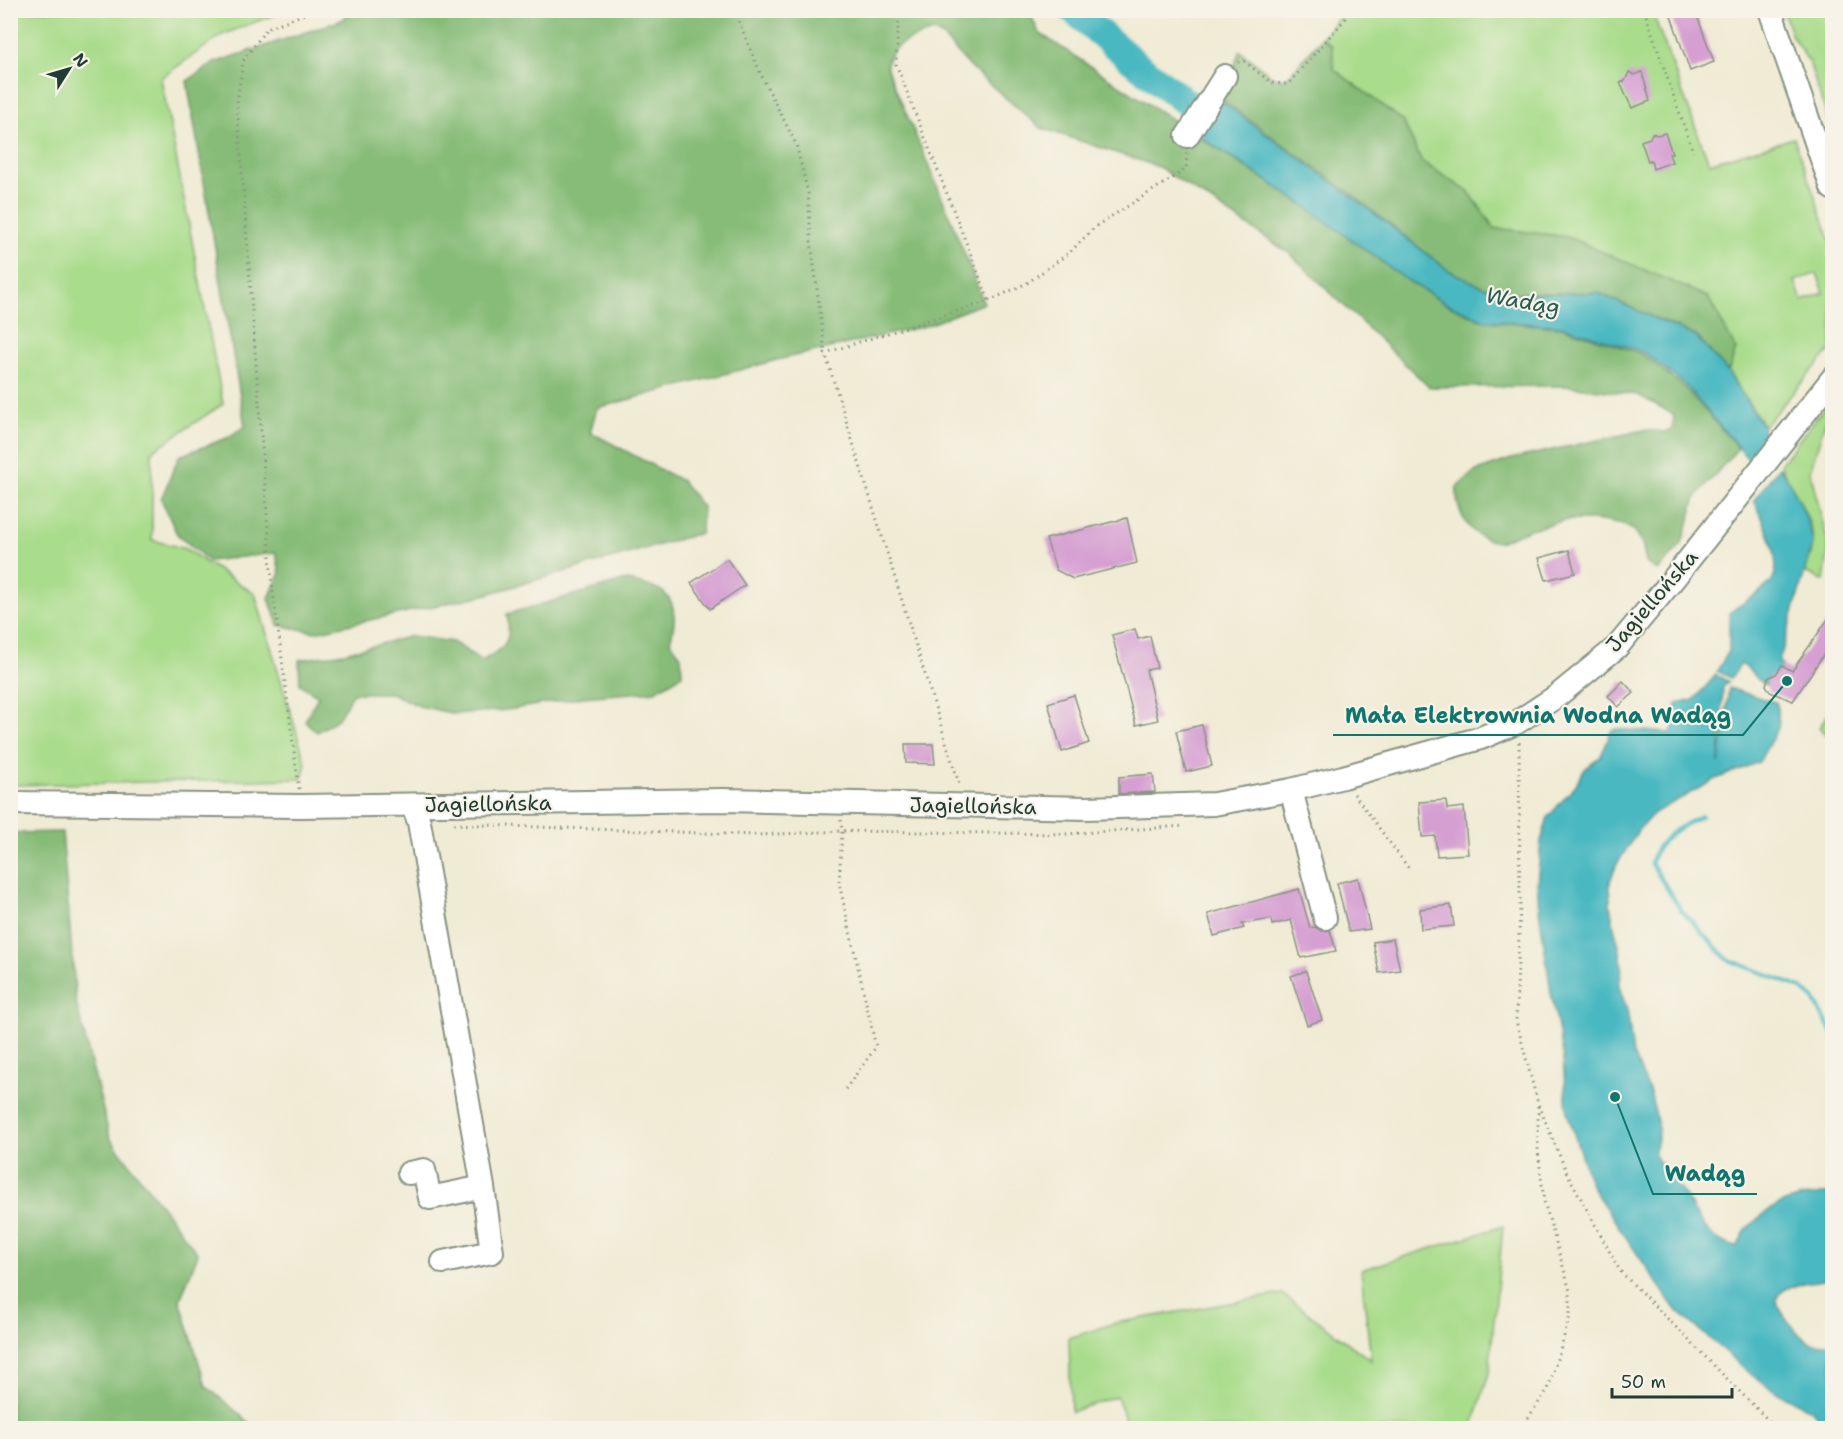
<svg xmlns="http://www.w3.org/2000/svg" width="1843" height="1439" font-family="'Shantell Sans',sans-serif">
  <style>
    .green { fill: #a9dc8b; stroke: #648c60; stroke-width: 1.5; fill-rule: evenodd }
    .forest { fill: #86bc77; stroke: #527c56; stroke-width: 1.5 }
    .water { fill: #49b8c1; stroke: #347a7a; stroke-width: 1.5 }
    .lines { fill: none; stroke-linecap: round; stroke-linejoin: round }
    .stream { stroke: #49b8c1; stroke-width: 4.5 }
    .river { stroke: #49b8c1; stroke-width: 28 }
    .building { fill: #d59fd2 }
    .minor-casing { stroke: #889484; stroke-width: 26 }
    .path { stroke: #889484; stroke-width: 3; stroke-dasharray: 1.5 4.5; stroke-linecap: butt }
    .minor { stroke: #fff; stroke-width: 22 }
    .labels { text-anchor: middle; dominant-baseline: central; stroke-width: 4.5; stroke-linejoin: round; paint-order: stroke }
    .street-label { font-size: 21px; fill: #1f3d34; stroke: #f7f3e8 }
    .water-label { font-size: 22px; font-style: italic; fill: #2a5c57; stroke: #f7f3e8 }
    .leader { fill: none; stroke: #0f766e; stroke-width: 2 }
    .callout-dot { fill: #0f766e; stroke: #f7f3e8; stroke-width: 2 }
    .callout-label { font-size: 22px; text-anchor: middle; font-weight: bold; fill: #0f766e; stroke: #f7f3e8; stroke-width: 4.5; stroke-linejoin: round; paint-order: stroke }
  </style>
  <rect width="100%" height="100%" fill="#f7f3e8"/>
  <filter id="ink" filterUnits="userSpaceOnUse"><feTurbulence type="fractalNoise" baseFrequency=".0167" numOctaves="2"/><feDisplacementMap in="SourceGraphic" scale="12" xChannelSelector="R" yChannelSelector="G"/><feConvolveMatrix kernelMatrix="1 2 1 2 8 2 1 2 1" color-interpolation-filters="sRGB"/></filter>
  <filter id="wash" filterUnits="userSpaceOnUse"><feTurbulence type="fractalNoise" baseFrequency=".008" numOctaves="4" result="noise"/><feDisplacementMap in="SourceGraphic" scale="24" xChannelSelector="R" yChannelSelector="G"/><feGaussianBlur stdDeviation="1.35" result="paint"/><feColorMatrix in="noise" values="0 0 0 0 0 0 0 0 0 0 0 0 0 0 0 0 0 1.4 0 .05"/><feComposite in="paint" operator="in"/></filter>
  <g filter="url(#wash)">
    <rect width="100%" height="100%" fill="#f0ebd4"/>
    <path class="green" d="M10 11H284L222 35 161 78 223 404 152 451V540L186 549 255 594 306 764 302 779 11 785Z
      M1345 11H1652L1709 163 1794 138 1832 245V348L1764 426 1728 372 1736 349 1568 237 1494 228 1469 192 1422 162 1403 121 1334 69 1332 46 1322 37ZM1817 273 1824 293 1802 301 1795 281Z
      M1783 11H1832V143L1827 117 1809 62 1792 36Z
      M1832 398V413L1825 422 1810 471 1829 547 1824 581 1805 572C1808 563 1812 554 1813 544 1815 522 1789 486 1780 464Z
      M1832 709V740L1819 728Z
      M1503 1226 1489 1373 1472 1428H1128L1117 1396 1071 1412 1069 1338 1115 1323 1282 1294 1371 1360 1361 1270Z"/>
    <path class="forest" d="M352 10 1029 11 1039 33 1302 204 1405 279 1444 303 1485 321 1562 327 1642 354 1685 388 1738 448 1696 497 1682 544 1658 571 1646 563 1643 546 1635 531 1624 525 1596 520H1567L1530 529 1499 542C1470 539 1455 513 1457 487L1474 472 1511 459 1644 430 1667 432 1672 429 1674 417 1671 413 1638 395 1568 386 1429 387 1289 253 1159 167 1041 128 973 70 943 37 934 32C915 37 886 44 887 68L946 207 984 303 925 326 777 360 597 408 590 432 682 481 702 507 701 533 480 596 315 632 278 625 269 598 280 573 276 553 209 561 177 534 161 499 179 456 227 438 245 426 187 81 214 63 342 20Z
      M1322 37 1332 46 1334 69 1403 121 1422 162 1469 192 1494 228 1568 237 1708 297 1736 349 1728 372 1697 336 1598 293H1510L1481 286 1448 270 1354 196 1221 99 1240 51 1273 77 1286 79Z
      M626 580C635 583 656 586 663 592 678 604 675 625 670 641L681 656 682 675 655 691 583 697 508 710 455 714 419 706 391 693H353L338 719 317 732 305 721 318 696 300 684 299 660 344 653 412 636 453 642 482 661C506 646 512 643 507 614Z
      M62 832 76 1002 110 1138 198 1254 180 1300 206 1386 256 1428H11V833Z"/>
    <path class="water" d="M1218 102H1222L1354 198 1448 270 1481 286 1510 294 1598 293 1696 337 1728 372 1763 427 1766 440 1750 459H1748L1686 386 1643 352 1562 326 1485 320 1445 303 1404 278 1301 203 1199 136Z
      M1779 467C1792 481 1811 523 1813 543L1779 662 1782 665 1776 674 1768 678 1766 685C1754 679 1753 670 1741 664L1731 678 1717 671 1729 651V613C1742 603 1759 594 1770 583 1787 564 1762 519 1754 500Z
      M1716 675 1729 682 1723 687 1719 764 1729 688 1777 703 1779 726 1759 762 1716 779 1654 813 1639 829 1617 864 1610 881V905L1614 927 1620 949 1622 968 1619 986 1627 1009 1633 1054 1650 1092 1659 1129 1654 1153C1662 1168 1672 1179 1682 1192 1699 1215 1704 1239 1736 1247 1741 1242 1742 1234 1748 1228 1774 1201 1796 1196 1832 1193V1279C1816 1281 1782 1283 1776 1299 1778 1310 1799 1337 1809 1342 1817 1346 1824 1341 1832 1346V1428H1825L1823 1423 1811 1409 1780 1394 1753 1376 1675 1309 1595 1192 1590 1183 1567 1112 1562 1048 1551 993 1539 910 1537 883 1541 841 1548 817 1575 786 1585 769 1601 756 1611 731 1616 729 1671 733C1676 723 1673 713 1677 704L1694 700Z"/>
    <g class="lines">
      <path class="stream" d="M1701 816C1679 827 1658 838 1651 863L1681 910 1727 959 1801 988 1814 999 1832 1033"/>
      <path class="river" d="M1073 10 1134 62 1222 130"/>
    </g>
    <g id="blocks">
      <path class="building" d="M1669 10H1695L1714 62 1690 71Z
        M1629 72 1634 75 1642 72 1650 101 1632 108 1620 83 1625 81Z
        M1652 133 1657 135 1665 133 1672 153 1669 154 1672 162 1653 169 1651 160 1648 161 1641 141 1650 138Z
        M1127 518 1137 563 1073 579 1056 570 1046 539Z
        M1569 550 1575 573 1546 580 1539 558Z
        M727 559 745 585 710 609 691 583Z
        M1833 612V640L1793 701 1770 692 1766 685 1768 678 1776 674 1782 665 1792 671Z
        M1135 629 1138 639 1150 636 1157 668 1146 670 1158 720 1136 725 1112 635Z
        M1623 681 1634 693 1618 707 1608 696Z
        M1074 695 1089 743 1062 752 1048 703Z
        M1202 725 1212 766 1186 772 1176 731Z
        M905 744H933L935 764 906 763Z
        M1153 774 1155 792 1119 794V777Z
        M1446 800 1447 809 1464 807 1468 854 1437 856 1435 836 1422 837 1419 802Z
        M1358 878 1370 929 1349 932 1337 883Z
        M1299 889 1310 928 1315 927 1322 931 1330 930 1336 951 1301 958 1291 920 1272 925 1271 919 1242 924 1244 928 1214 936 1208 914Z
        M1451 905 1454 926 1421 929 1420 909Z
        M1393 939 1400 970 1379 973 1373 942Z
        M1306 971 1322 1020 1307 1025 1291 976Z"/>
    </g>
  </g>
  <g filter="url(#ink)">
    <use href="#blocks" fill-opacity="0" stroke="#889484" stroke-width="1.5"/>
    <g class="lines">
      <defs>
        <path id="minor" d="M1770 10 1832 188
          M1187 136 1225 76
          M1291 790 1325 918
          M10 803 301 806 723 800 1087 808 1214 804 1291 790 1343 777 1481 738 1516 723 1557 696 1617 647 1671 582 1832 379
          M409 1173 424 1170 430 1198 483 1187 419 822 413 805
          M443 1262 492 1252 483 1187"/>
      </defs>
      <use href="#minor" class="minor-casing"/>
      <path class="path" d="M734 10 761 75 796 144 808 193 811 241 825 352
        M899 10 896 64 989 301 825 353 960 787
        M1644 10 1693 152
        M1238 62 1244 61 1272 83 1288 84 1353 10
        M989 301 1027 283 1069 253 1096 226 1182 172 1186 167 1187 153
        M1519 742 1520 905 1516 1020 1538 1104 1566 1171 1620 1271 1776 1428
        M299 789 272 583 237 103 243 61 267 28 315 10
        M1354 794 1410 870
        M841 820 842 831 839 883 876 1047 844 1091
        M454 824 758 835 842 831 1066 834 1185 826
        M1521 1428 1548 1389 1570 1316V1291L1544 1201 1538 1150V1106"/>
      <use href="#minor" class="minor"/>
    </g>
  </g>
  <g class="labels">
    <g class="street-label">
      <text transform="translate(1652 601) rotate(-49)">Jagiellońska</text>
      <text transform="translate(488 804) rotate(-1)">Jagiellońska</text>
      <text transform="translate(973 806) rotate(1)">Jagiellońska</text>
    </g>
    <g class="water-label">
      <text transform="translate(1523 301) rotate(10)">Wadąg</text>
    </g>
  </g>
  <path class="leader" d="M1787 681L1743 735H1333M1615 1097L1653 1194H1757"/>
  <g class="callout-dot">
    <circle cx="1787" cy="681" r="6"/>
    <circle cx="1615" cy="1097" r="6"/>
  </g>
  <g class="callout-label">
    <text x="1538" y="723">Mała Elektrownia Wodna Wadąg</text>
    <text x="1705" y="1181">Wadąg</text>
  </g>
  <rect width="1843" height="1439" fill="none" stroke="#f7f3e8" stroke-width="36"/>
  <g transform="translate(69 69) rotate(53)" stroke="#f7f3e8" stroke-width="4.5" paint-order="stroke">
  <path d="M0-4.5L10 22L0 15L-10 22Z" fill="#1f3d34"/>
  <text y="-9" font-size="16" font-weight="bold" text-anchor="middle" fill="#1f3d34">N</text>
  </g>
  <path d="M1612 1388v9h120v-9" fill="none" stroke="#1f3d34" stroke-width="3"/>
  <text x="1621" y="1388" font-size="18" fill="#1f3d34" stroke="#f7f3e8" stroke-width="4.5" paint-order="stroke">50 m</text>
</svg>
